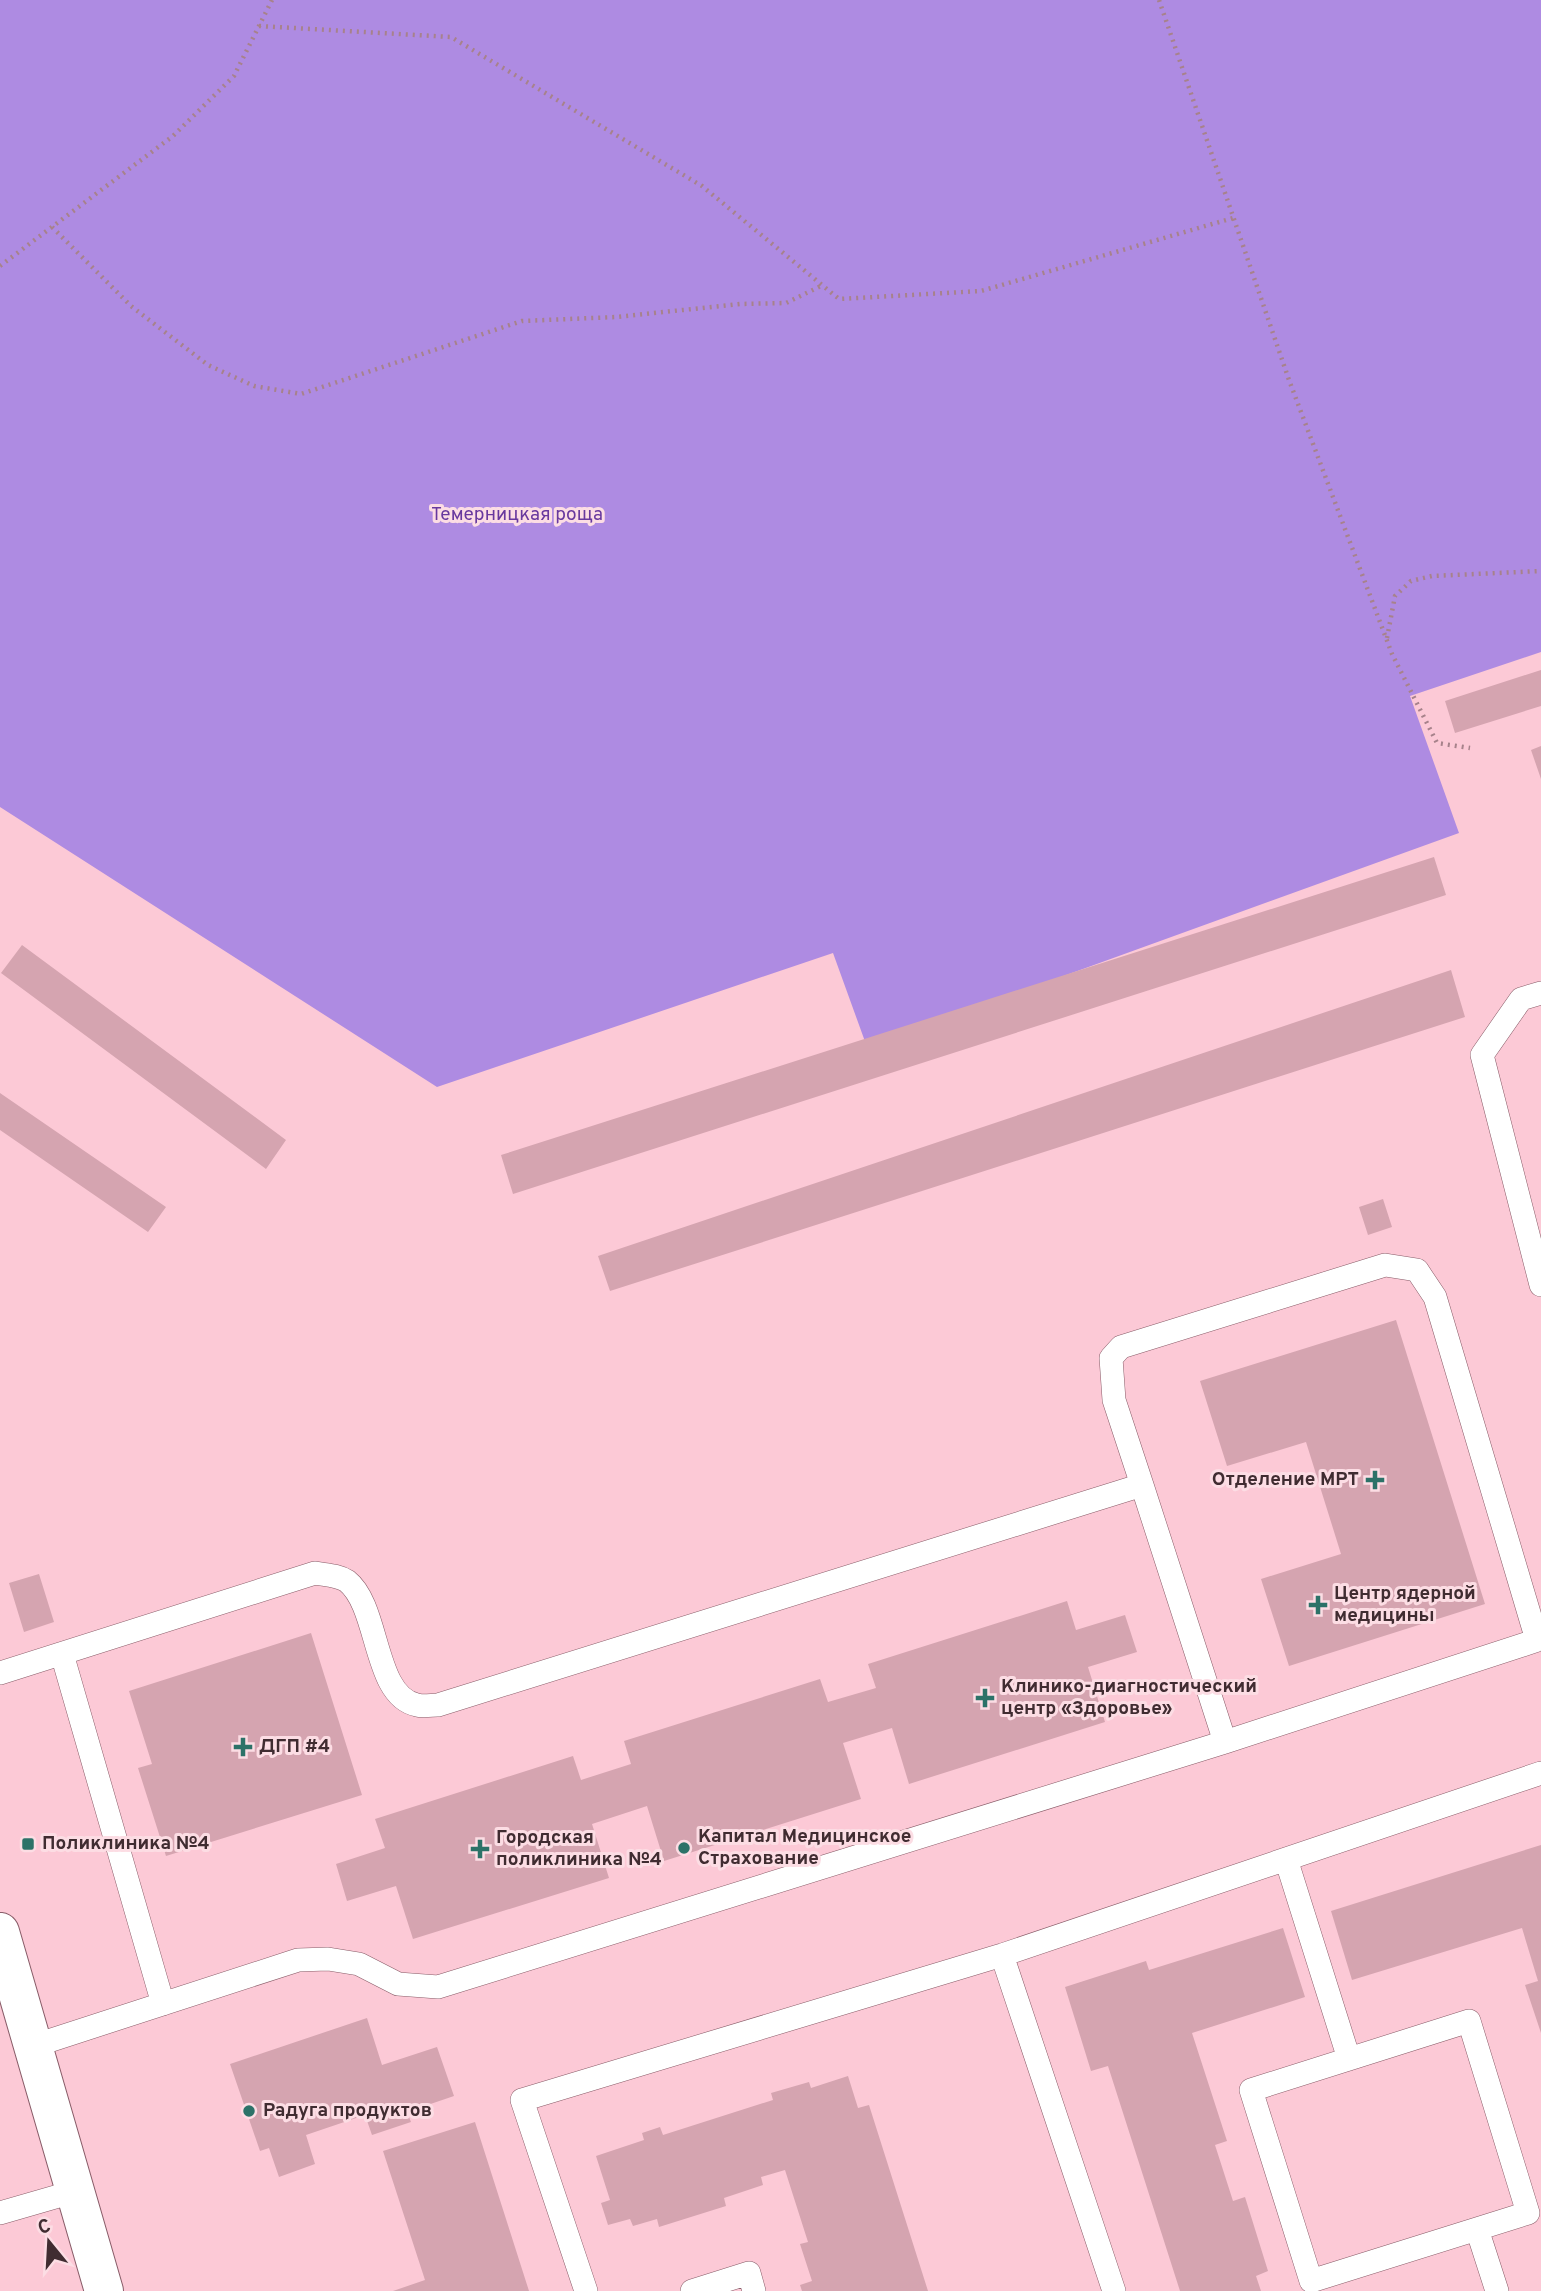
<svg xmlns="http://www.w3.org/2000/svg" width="1541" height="2291" font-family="Overpass,sans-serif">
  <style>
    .forest { fill: #ae8be2 }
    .building { fill: #d5a4b0 }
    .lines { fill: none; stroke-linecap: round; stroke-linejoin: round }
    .service-casing { stroke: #885c68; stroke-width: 24 }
    .tertiary-casing { stroke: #885c68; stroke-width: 40 }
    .path { stroke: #a7828b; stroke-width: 4.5; stroke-dasharray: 2 5; stroke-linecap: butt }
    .service { stroke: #fff; stroke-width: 23 }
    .tertiary { stroke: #fff; stroke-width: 38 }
    .poi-dot { fill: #2c7268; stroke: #fcdde4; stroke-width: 2.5 }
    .labels { text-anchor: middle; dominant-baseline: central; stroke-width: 6; stroke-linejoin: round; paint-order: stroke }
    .park-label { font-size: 19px; fill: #68389e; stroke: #fcdde4 }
    .poi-label { font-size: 19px; font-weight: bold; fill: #402c31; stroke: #fcdde4; text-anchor: start }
  </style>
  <rect width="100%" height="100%" fill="#fcc9d6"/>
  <path class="forest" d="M0 0H1541V652L1410 696 1459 833 867 1047 833 953 437 1087 0 807Z"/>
  <path class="building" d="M1541 670V706L1455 733 1445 701Z
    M1541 746V779L1531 750Z
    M1434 857 1446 895 513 1194 501 1155Z
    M22 945 286 1140 266 1169 1 973Z
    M1451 970 1465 1017 610 1291 598 1256Z
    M0 1093 166 1207 148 1232 0 1130Z
    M1383 1199 1392 1227 1368 1235 1359 1207Z
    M1396 1320 1485 1604 1289 1666 1261 1579 1341 1554 1306 1442 1227 1466 1200 1381Z
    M39 1574 54 1622 24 1632 9 1583Z
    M1067 1601 1076 1630 1125 1615 1137 1652 1088 1667 1105 1722 909 1784 892 1728 843 1743 861 1799 664 1861 647 1806 592 1824 609 1878 413 1939 396 1886 347 1901 336 1864 385 1848 375 1819 573 1756 581 1780 631 1764 624 1741 820 1679 828 1702 876 1688 868 1664Z
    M311 1633 362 1795 166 1856 138 1768 152 1764 129 1691Z
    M1541 1845V2033L1525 1985 1538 1981 1522 1928 1352 1980 1331 1911Z
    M1283 1928 1305 1997 1192 2033 1227 2141 1215 2145 1233 2201 1245 2197 1268 2271 1256 2276 1261 2291H1180L1108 2066 1091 2071 1065 1987 1146 1961 1149 1970Z
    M367 2018 382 2065 437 2047 454 2096 407 2112 411 2122 372 2135 365 2115 306 2135 315 2164 279 2177 269 2148 260 2151 230 2064Z
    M848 2076 858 2108 869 2105 928 2291H802L800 2285 812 2281 800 2244 808 2242 785 2170 761 2177 763 2185 724 2198 726 2206 659 2227 657 2219 633 2226 630 2219 608 2225 601 2203 610 2200 596 2156 644 2140 642 2133 660 2127 663 2135 773 2100 771 2093 809 2082 811 2088Z
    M475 2122 529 2291H393L425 2280 383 2151Z"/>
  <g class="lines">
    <defs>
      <path id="service" d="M1541 993 1521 999 1482 1055 1541 1285
        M1142 1485 1114 1400 1111 1358 1121 1347 1385 1265 1417 1270 1435 1297 1537 1640
        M62 1654 163 2004
        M0 1673 315 1573C325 1575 338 1575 347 1581 380 1607 373 1696 417 1705 423 1707 432 1705 438 1705L1142 1485 1225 1742
        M1286 1859 1349 2059
        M1002 1955 1114 2291
        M1469 2021 1528 2213 1311 2281 1251 2090Z
        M33 2046 298 1960 328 1959 359 1964 398 1984 438 1987 1225 1742 1541 1639
        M0 2213 76 2191
        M1477 2229 1497 2291
        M586 2291 522 2100 1002 1955 1541 1773
        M692 2291 749 2273 754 2291"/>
      <path id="tertiary" d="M0 1932 104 2291"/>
    </defs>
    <use href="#service" class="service-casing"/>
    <use href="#tertiary" class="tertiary-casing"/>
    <path class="path" d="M1159 0 1289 380 1392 654 1437 743 1470 748
      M259 26 451 37 702 186 839 299 981 291 1233 218
      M52 227 131 306 208 365 254 386 301 394 522 321 616 317 740 304 786 303 823 285
      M0 266 173 136 234 76 272 0
      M1387 638 1395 596 1411 581 1432 576 1541 571"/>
    <use href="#service" class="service"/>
    <use href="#tertiary" class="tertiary"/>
  </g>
  <g class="poi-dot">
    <path d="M1371.5 1469.5h7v7h7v7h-7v7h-7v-7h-7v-7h7z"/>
    <path d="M1314.5 1594.5h7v7h7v7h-7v7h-7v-7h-7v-7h7z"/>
    <path d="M981.5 1687.5h7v7h7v7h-7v7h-7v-7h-7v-7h7z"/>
    <path d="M239.5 1736.5h7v7h7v7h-7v7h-7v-7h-7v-7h7z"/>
    <rect x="21" y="1837" width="14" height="14" rx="3.5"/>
    <circle cx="684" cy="1848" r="7"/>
    <path d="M476.5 1838.5h7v7h7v7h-7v7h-7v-7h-7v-7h7z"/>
    <circle cx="249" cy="2111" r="7"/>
  </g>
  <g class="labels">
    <g class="park-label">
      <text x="517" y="515">Темерницкая роща</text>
    </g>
    <g class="poi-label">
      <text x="1359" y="1480" text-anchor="end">Отделение МРТ</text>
      <text x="1334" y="1594">Центр ядерной<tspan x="1334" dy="22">медицины</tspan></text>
      <text x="1001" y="1687">Клинико-диагностический<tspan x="1001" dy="22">центр «Здоровье»</tspan></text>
      <text x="259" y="1747">ДГП #4</text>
      <text x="698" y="1837">Капитал Медицинское<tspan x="698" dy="22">Страхование</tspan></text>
      <text x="496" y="1838">Городская<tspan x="496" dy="22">поликлиника №4</tspan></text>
      <text x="42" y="1844">Поликлиника №4</text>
      <text x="263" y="2111">Радуга продуктов</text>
    </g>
  </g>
  <g transform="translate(49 2242) rotate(342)" stroke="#fcdde4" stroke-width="5" paint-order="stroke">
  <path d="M0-5L12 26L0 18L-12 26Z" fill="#402c31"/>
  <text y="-10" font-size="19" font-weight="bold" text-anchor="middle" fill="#402c31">С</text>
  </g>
</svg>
